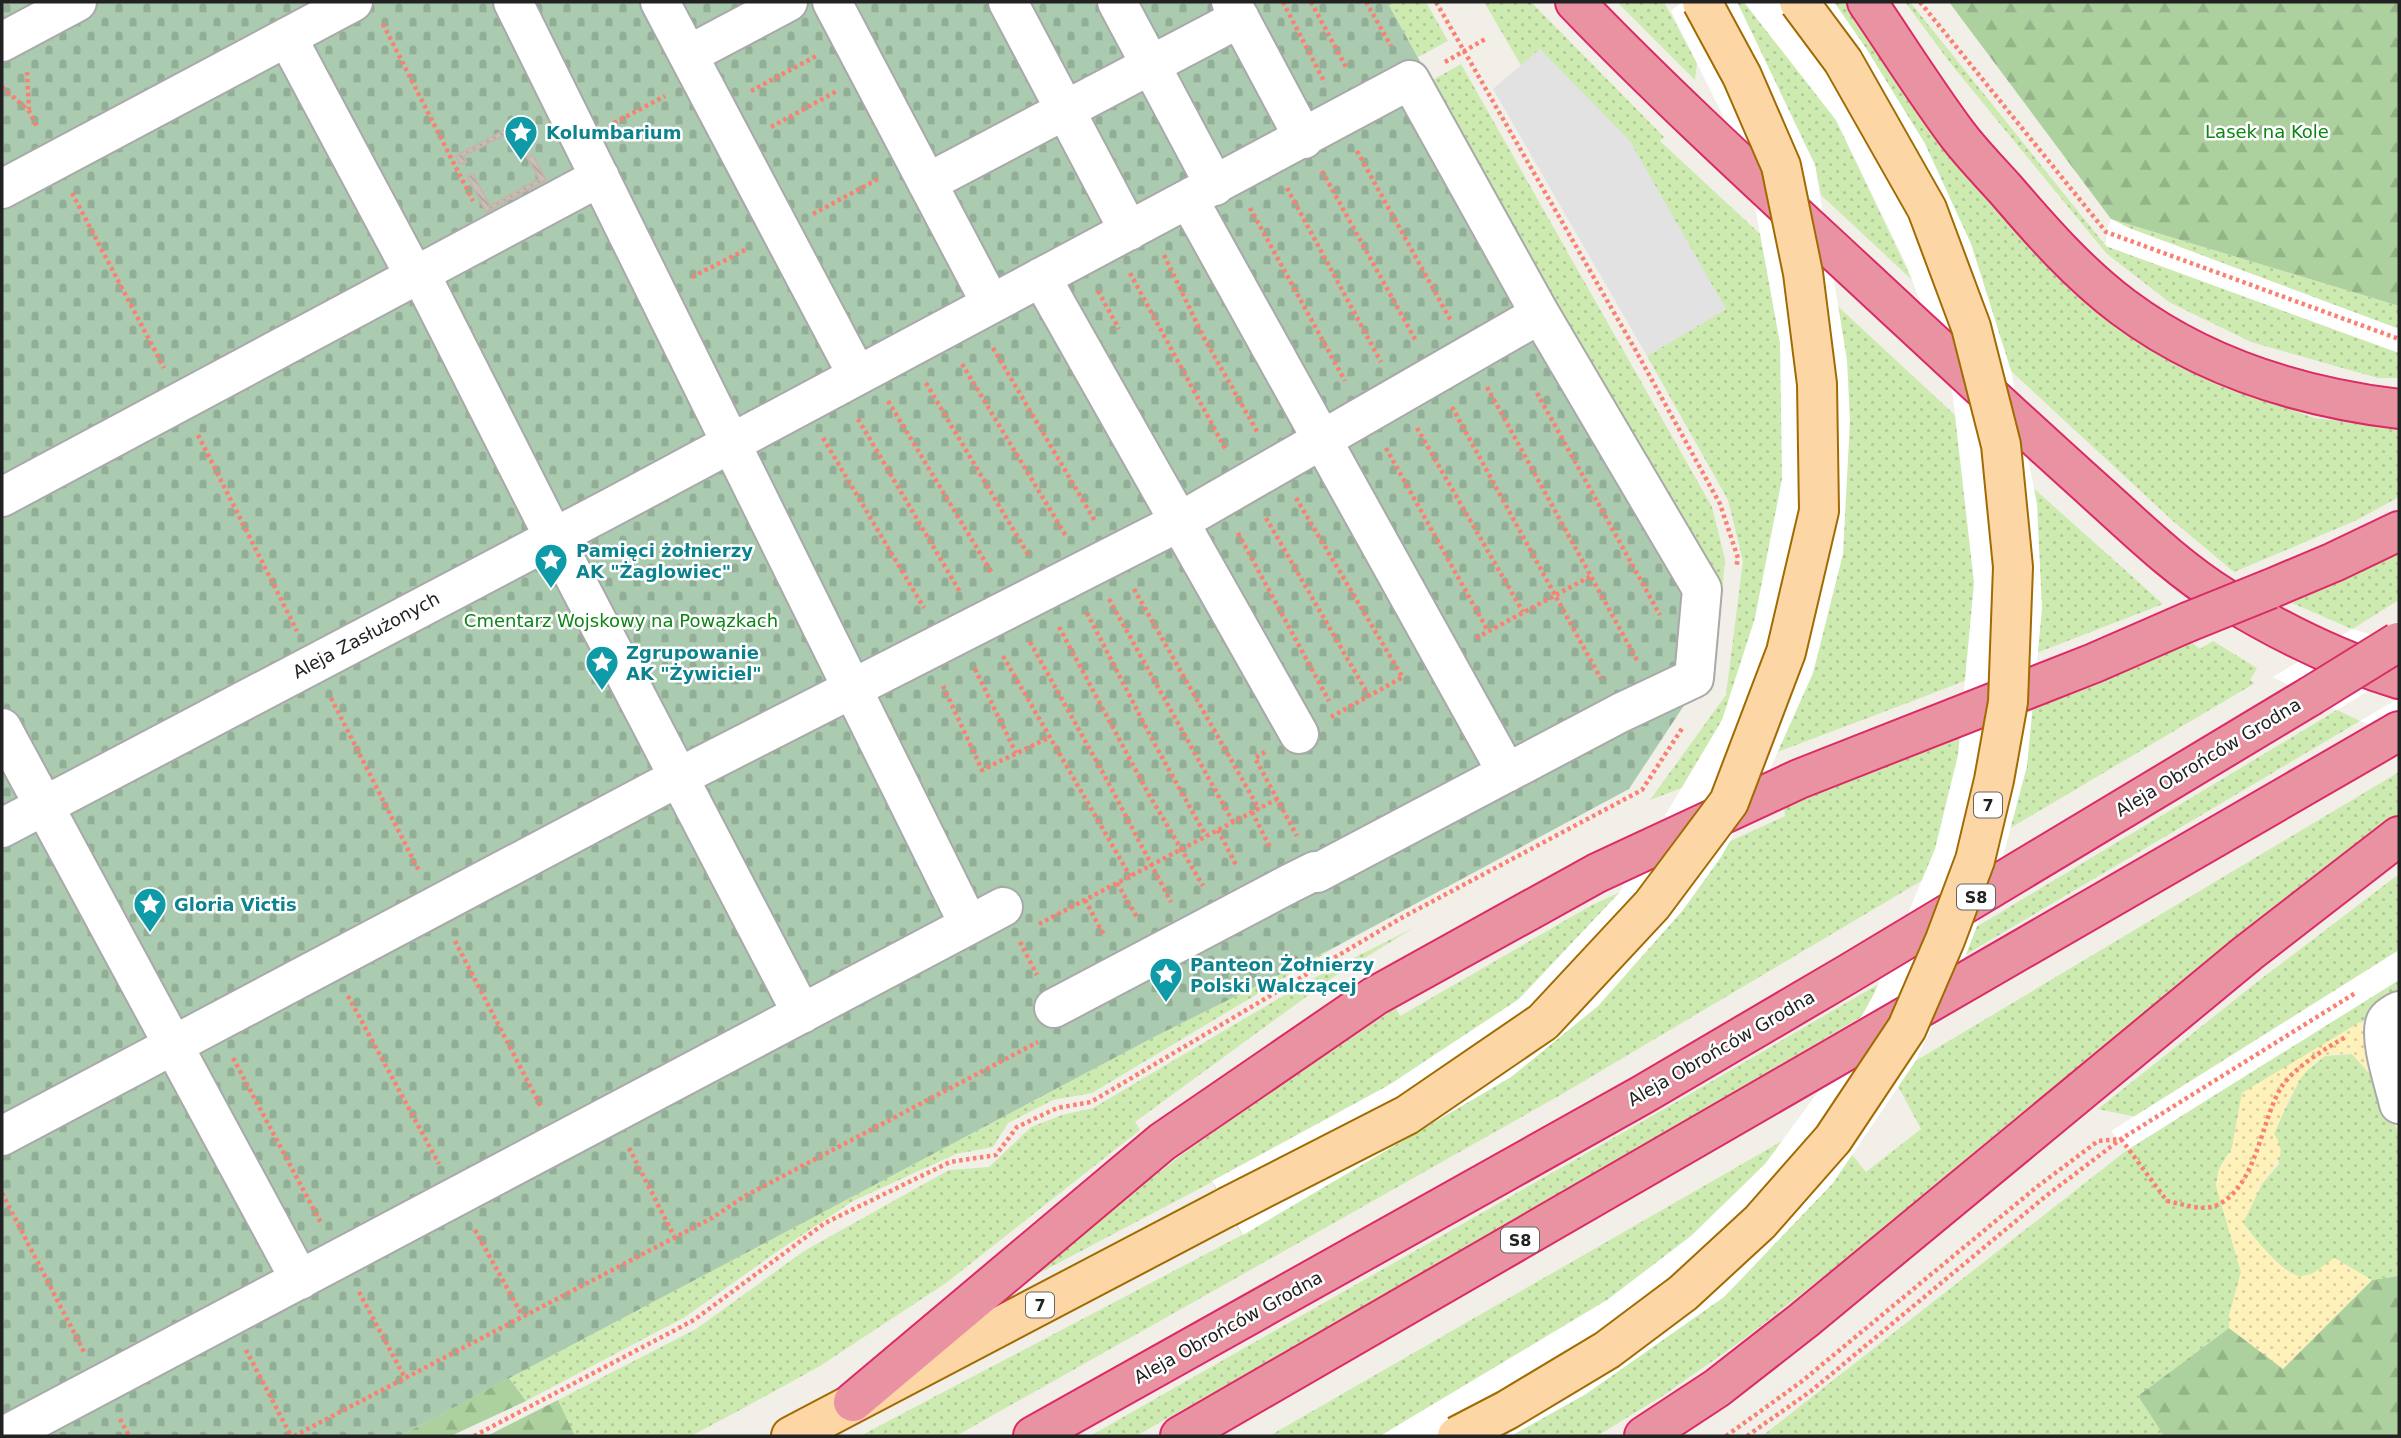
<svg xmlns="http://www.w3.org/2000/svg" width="2401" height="1438" font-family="'DejaVu Sans',sans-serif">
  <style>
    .grass { fill: url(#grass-dots) }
    .forest { fill: url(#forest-firs) }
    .sand { fill: url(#sand-dots) }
    .cemetery { fill: url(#cemetery-stones) }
    .parking { fill: #e2e2e2 }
    .pier { fill: #fff }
    .building { fill: url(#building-back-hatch); stroke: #c4b6ab; stroke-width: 2 }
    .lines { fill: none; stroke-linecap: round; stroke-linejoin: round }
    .minor-casing { stroke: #a9a9a9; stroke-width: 42 }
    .major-casing { stroke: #a06b00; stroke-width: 42 }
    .highway-casing { stroke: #dc2a67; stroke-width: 42 }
    .path { stroke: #fa8072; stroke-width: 4.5; stroke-dasharray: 3.5 3.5; stroke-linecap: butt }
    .minor { stroke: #fff; stroke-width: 38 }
    .major { stroke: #fcd6a4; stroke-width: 38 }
    .highway { stroke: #e892a2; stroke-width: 38 }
    .major-bridge-casing { stroke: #a06b00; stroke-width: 42; stroke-linecap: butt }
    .highway-bridge-casing { stroke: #dc2a67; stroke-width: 42; stroke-linecap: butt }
    .major-bridge { stroke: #fcd6a4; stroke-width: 38 }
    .highway-bridge { stroke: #e892a2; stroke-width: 38 }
    .labels { text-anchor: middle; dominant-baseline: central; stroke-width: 5; stroke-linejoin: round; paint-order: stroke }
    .shield { fill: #fff; stroke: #646464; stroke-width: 2 }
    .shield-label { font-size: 16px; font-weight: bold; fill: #222 }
    .park-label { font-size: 18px; fill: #0c8416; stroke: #fff }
    .culture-label { font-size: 18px; font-weight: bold; fill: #0d838f; stroke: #fff; text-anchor: start }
    .street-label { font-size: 18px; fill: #222; stroke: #fff }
  </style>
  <defs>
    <pattern id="grass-dots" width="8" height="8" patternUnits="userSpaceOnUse" patternTransform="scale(1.75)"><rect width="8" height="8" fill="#cdebb0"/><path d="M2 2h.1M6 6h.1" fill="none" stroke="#b0c997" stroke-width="1.8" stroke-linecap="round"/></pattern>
    <pattern id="forest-firs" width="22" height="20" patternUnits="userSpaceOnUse" patternTransform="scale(1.75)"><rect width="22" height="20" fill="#add19e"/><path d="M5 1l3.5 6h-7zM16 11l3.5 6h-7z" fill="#95b388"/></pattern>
    <pattern id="sand-dots" width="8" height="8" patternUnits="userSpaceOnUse" patternTransform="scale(1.75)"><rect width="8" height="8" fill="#fff1ba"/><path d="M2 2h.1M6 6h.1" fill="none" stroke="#dacea0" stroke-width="1.8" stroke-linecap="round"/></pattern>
    <pattern id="cemetery-stones" width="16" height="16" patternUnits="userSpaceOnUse" patternTransform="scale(1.75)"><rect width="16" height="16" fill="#aacbaf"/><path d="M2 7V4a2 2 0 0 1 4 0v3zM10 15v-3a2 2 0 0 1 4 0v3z" fill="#92ae96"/></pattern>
    <pattern id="building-back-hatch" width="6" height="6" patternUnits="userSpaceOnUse" patternTransform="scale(1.75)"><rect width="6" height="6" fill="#c7bfb8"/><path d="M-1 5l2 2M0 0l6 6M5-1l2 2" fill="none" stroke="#aba49e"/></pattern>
  </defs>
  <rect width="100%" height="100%" fill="#f2efe9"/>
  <path class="grass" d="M1387 2H1426L1448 41 1418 57Z
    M1484 2H1531L1664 137 1660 141 2040 494 2163 604 1910 702 1650 800 1726 695 1743 561 1728 500 1647 356 1726 309 1540 49 1522 67Z
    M1617 2H1664L1697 63 1695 80Z
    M1737 2H1744L1836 120 1912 280 1821 195 1815 165Z
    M1834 2H1846L2010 224 2075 295 2194 372 2314 418 2399 427V497L2357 520 2234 572 2173 521 2011 371 1971 244 1925 144 1867 50Z
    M1905 2H1910L2106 246 2399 353V378H2378L2251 342 2169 302 2106 253 1951 64Z
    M1461 64 1712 507 1725 559 1720 618 1709 676 1431 81Z
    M2111 219 2399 306V329L2129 228Z
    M2399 549V600L2352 629 2292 603Z
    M2213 641 2257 668 2250 680 2255 683 1557 1097 956 1436H860L1242 1235 1212 1182 1011 1288 1184 1153 1298 1073 1396 1008 1400 1016 1592 905 1785 816 1784 806 2191 642 2200 649Z
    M2337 710 2360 721 1527 1215 1136 1436H1090L1666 1108 1988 920Z
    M2399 772V813L2009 1123 1856 1251 1744 1339 1664 1395 1597 1436H1269L1822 1118 1866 1172 1921 1129 1892 1075Z
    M2399 874V1000L2242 1093 2232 1148 2219 1169 2216 1185 2241 1272 2229 1316V1328L2138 1396 2164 1436H1762L2127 1150 2169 1124 2098 1109 2257 982Z
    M1415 927 1332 978 1135 1122 1140 1130 946 1283 820 1366 740 1410 691 1436H575L558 1400 696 1329 804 1251 949 1170 989 1167 1031 1127 1062 1115 1093 1108 1310 980Z
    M1339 945 1092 1093 1053 1100 1008 1123 993 1147 956 1154 853 1201 778 1251 685 1317 526 1401 509 1378 1156 1036Z
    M2352 1054 2370 1074 2399 1133V1276L2372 1280 2334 1258C2324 1265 2313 1277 2300 1276 2283 1275 2253 1236 2243 1223L2262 1184 2279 1164 2273 1134 2302 1075 2325 1056Z"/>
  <path class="forest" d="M1949 2H2399V306L2111 219Z
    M2399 1276V1436H2164L2138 1396 2229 1328 2283 1368 2372 1280Z
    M509 1378 526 1401 451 1436H400Z
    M558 1400 575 1436H487Z"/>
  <path class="sand" d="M2360 1022C2373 1042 2399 1110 2399 1133L2370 1074 2352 1054C2344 1054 2332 1053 2325 1056 2299 1068 2285 1110 2274 1134 2291 1158 2271 1168 2260 1187 2254 1199 2249 1211 2243 1223 2253 1236 2283 1275 2300 1276 2313 1277 2324 1265 2334 1258L2372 1280 2283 1369 2229 1328V1316L2241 1272 2216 1185 2219 1169 2232 1148 2242 1093Z"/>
  <path class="cemetery" d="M2 2H1387L1708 578 1702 678 1629 789 1339 945 1156 1036 400 1436H2Z"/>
  <path class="parking" d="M1540 49 1630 141 1726 309 1647 356 1493 89Z"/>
  <path class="pier" d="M1682 2H1737L1815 165 1847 360 1850 421 1843 554 1813 673 1766 778 1721 857 1683 910 1598 1006 1511 1077 1243 1235 1212 1181 1389 1085 1519 999 1619 893 1722 720 1755 618 1782 479 1780 343 1756 212 1730 130 1671 11Z
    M1744 2H1834L1867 50 1925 144 1971 244 2011 371 2037 504 2042 609 2027 766 2001 864 1960 970 1915 1062 1833 1183 1724 1297 1586 1394 1511 1436H1380L1607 1300 1691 1236 1765 1164 1824 1084 1874 994 1935 849 1958 755 1974 583 1952 389 1907 266 1836 120Z
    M2111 219 2129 228 2399 329V353L2106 246V232Z
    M2352 629 2399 642V672L2337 710 2273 677Z
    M2399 698V736L2360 721Z
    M2399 950V980L2127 1150 2111 1131Z"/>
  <path class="building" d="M516 124 527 143 520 145 513 130 464 156 466 162 460 164 456 156Z
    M533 155 546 180 486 212 467 176 473 174 490 206 539 179 527 157Z"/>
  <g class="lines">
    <defs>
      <path id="minor" d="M513 2 969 925
        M660 2 857 375
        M832 2 991 304
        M1008 2 1129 231
        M1117 2 1215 186
        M1231 2 1304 139
        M287 37 406 260 427 287 553 536 802 1014
        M2 42 77 2
        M688 55 788 2
        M927 183 1240 18
        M2 189 353 2
        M1189 200 1507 773
        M1041 277 1299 734
        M2 497 600 177
        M2 728 300 1280
        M2 828 612 507 1410 80 1540 314 1702 589 1694 678 1620 713 1317 873 1315 871 1289 884 1054 1008
        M2399 1011C2394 1014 2389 1016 2386 1021 2378 1036 2395 1086 2399 1104
        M2 1136 679 777 1179 522 1540 314
        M4 1436 1003 907"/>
      <path id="major" d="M791 1436 1227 1207"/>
      <path id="highway" d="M1575 2C1680 111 1793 212 1903 315 1968 375 2032 435 2098 494 2138 530 2178 569 2223 597 2277 630 2338 661 2399 679
        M1867 2C1897 46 1925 91 1957 134 1972 154 1990 172 2006 190 2042 232 2079 274 2123 307 2203 367 2301 397 2399 409
        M2270 589 2334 562 2399 531
        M853 1402 1162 1142 1375 996 1597 873 1799 779 2094 663 2188 622
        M1033 1436 1642 1095 1848 974 2309 697
        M1180 1436 2399 731
        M1644 1436 1717 1388 1804 1320 2248 953 2399 836"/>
    </defs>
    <use href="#minor" class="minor-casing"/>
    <use href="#major" class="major-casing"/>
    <use href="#highway" class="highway-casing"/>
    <path class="path" d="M1283 2 1325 83
      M1311 2 1347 69
      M1366 2 1391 46
      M1436 2 1636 351 1720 504 1738 558 1736 568
      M1920 2 2106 232 2399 339
      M383 24 473 201
      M1445 62 1487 38
      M27 72 29 109
      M2 87 29 111 37 127
      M751 91 818 55
      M614 123 665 96
      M771 127 837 91
      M1357 151 1451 321
      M1322 171 1416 341
      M1287 188 1381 362
      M72 193 164 368
      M1250 208 1345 381
      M813 214 880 178
      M1164 255 1204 338 1258 433
      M1130 273 1226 450
      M692 277 747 249
      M1098 291 1119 329
      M993 348 1095 521
      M962 364 1066 536
      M926 383 1029 556
      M1487 387 1638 662
      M1537 393 1660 615
      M888 401 992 573
      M1452 407 1601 679
      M858 419 960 592
      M1417 428 1523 612
      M198 435 297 631
      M823 438 924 608
      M1386 448 1488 631
      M1296 498 1403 678
      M1266 518 1369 696
      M1238 533 1329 701
      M1134 589 1259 809
      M1109 599 1233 822
      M1087 613 1154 743 1206 836
      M1059 627 1148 793 1203 886
      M1476 638 1591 576
      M1030 642 1108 782 1171 902
      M1003 656 1130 876
      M975 669 1016 753
      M943 686 982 770 1050 737
      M331 698 419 871
      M1331 717 1403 677
      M1265 752 1255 758 1297 836
      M1252 812 1271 849
      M1218 830 1237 867
      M1117 883 1138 919
      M1085 900 1105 937
      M1039 924 1277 799
      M455 941 541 1107
      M1020 942 1037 975
      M348 996 439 1164
      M233 1058 321 1223
      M2121 1139 2167 1201C2182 1204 2201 1211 2215 1206 2257 1189 2260 1121 2282 1086 2294 1068 2327 1047 2346 1037
      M629 1148 675 1238
      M2 1193 84 1352
      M475 1230 522 1315
      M359 1292 405 1378
      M246 1350 291 1436
      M120 1419 129 1436
      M294 1436 712 1218 745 1196 1038 1042
      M474 1436 694 1320 825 1223 950 1162 996 1155 1017 1127 1057 1108 1091 1102 1403 917 1642 790 1683 727
      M1726 1436 1801 1382 2038 1186 2098 1141 2120 1139
      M1747 1436 1811 1391 2046 1196 2121 1139 2357 992"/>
    <use href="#minor" class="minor"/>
    <use href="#major" class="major"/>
    <use href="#highway" class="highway"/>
    <defs>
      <path id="major-bridge" d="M1227 1207 1407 1115 1543 1022 1652 905 1729 802 1786 652 1819 511 1817 384 1803 273 1781 166 1742 76 1702 2
        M1457 1436 1507 1410 1607 1350 1683 1293 1760 1222 1833 1139 1907 1028 1945 940 1975 860 1994 780 2008 702 2013 567 2001 445 1971 327 1927 209 1843 61 1799 2"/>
      <path id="highway-bridge" d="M2188 622 2270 589
        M2309 697 2398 642"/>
    </defs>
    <use href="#major-bridge" class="major-bridge-casing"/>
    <use href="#highway-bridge" class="highway-bridge-casing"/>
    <use href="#major-bridge" class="major-bridge"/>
    <use href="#highway-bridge" class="highway-bridge"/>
  </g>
  <defs>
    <symbol id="sight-pin" viewBox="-11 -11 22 30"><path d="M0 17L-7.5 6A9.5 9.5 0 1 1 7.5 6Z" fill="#0f9aa8" stroke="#fff"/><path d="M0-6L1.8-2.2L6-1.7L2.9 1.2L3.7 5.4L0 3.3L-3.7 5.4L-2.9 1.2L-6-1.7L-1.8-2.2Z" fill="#fff"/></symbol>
  </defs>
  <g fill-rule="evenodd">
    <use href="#sight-pin" x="502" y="113" width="38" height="52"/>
    <use href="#sight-pin" x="532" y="541" width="38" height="52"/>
    <use href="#sight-pin" x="583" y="643" width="38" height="52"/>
    <use href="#sight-pin" x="131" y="885" width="38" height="52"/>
    <use href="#sight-pin" x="1147" y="955" width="38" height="52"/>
  </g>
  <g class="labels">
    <g class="shield">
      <rect x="1974" y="792.5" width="28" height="25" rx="5"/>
      <rect x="1957" y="884.5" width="38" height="25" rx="5"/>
      <rect x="1501" y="1227.5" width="38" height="25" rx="5"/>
      <rect x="1026" y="1292.5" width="28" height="25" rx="5"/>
    </g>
    <g class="shield-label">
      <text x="1988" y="805">7</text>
      <text x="1976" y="897">S8</text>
      <text x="1520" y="1240">S8</text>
      <text x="1040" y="1305">7</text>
    </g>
    <g class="park-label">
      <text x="2267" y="131">Lasek na Kole</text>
      <text x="621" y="620">Cmentarz Wojskowy na Powązkach</text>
    </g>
    <g class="culture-label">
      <text x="546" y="132">Kolumbarium</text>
      <text x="576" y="550">Pamięci żołnierzy<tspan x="576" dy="21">AK "Żaglowiec"</tspan></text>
      <text x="626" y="652">Zgrupowanie<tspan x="626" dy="21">AK "Żywiciel"</tspan></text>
      <text x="174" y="904">Gloria Victis</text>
      <text x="1190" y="964">Panteon Żołnierzy<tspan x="1190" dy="21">Polski Walczącej</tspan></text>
    </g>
    <g class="street-label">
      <text transform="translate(366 635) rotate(-28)">Aleja Zasłużonych</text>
      <text transform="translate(2208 757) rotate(-31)">Aleja Obrońców Grodna</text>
      <text transform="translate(1721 1048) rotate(-30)">Aleja Obrońców Grodna</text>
      <text transform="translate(1228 1327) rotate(-29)">Aleja Obrońców Grodna</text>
    </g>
  </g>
  <rect width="2401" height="1438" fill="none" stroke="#222222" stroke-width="7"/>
</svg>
